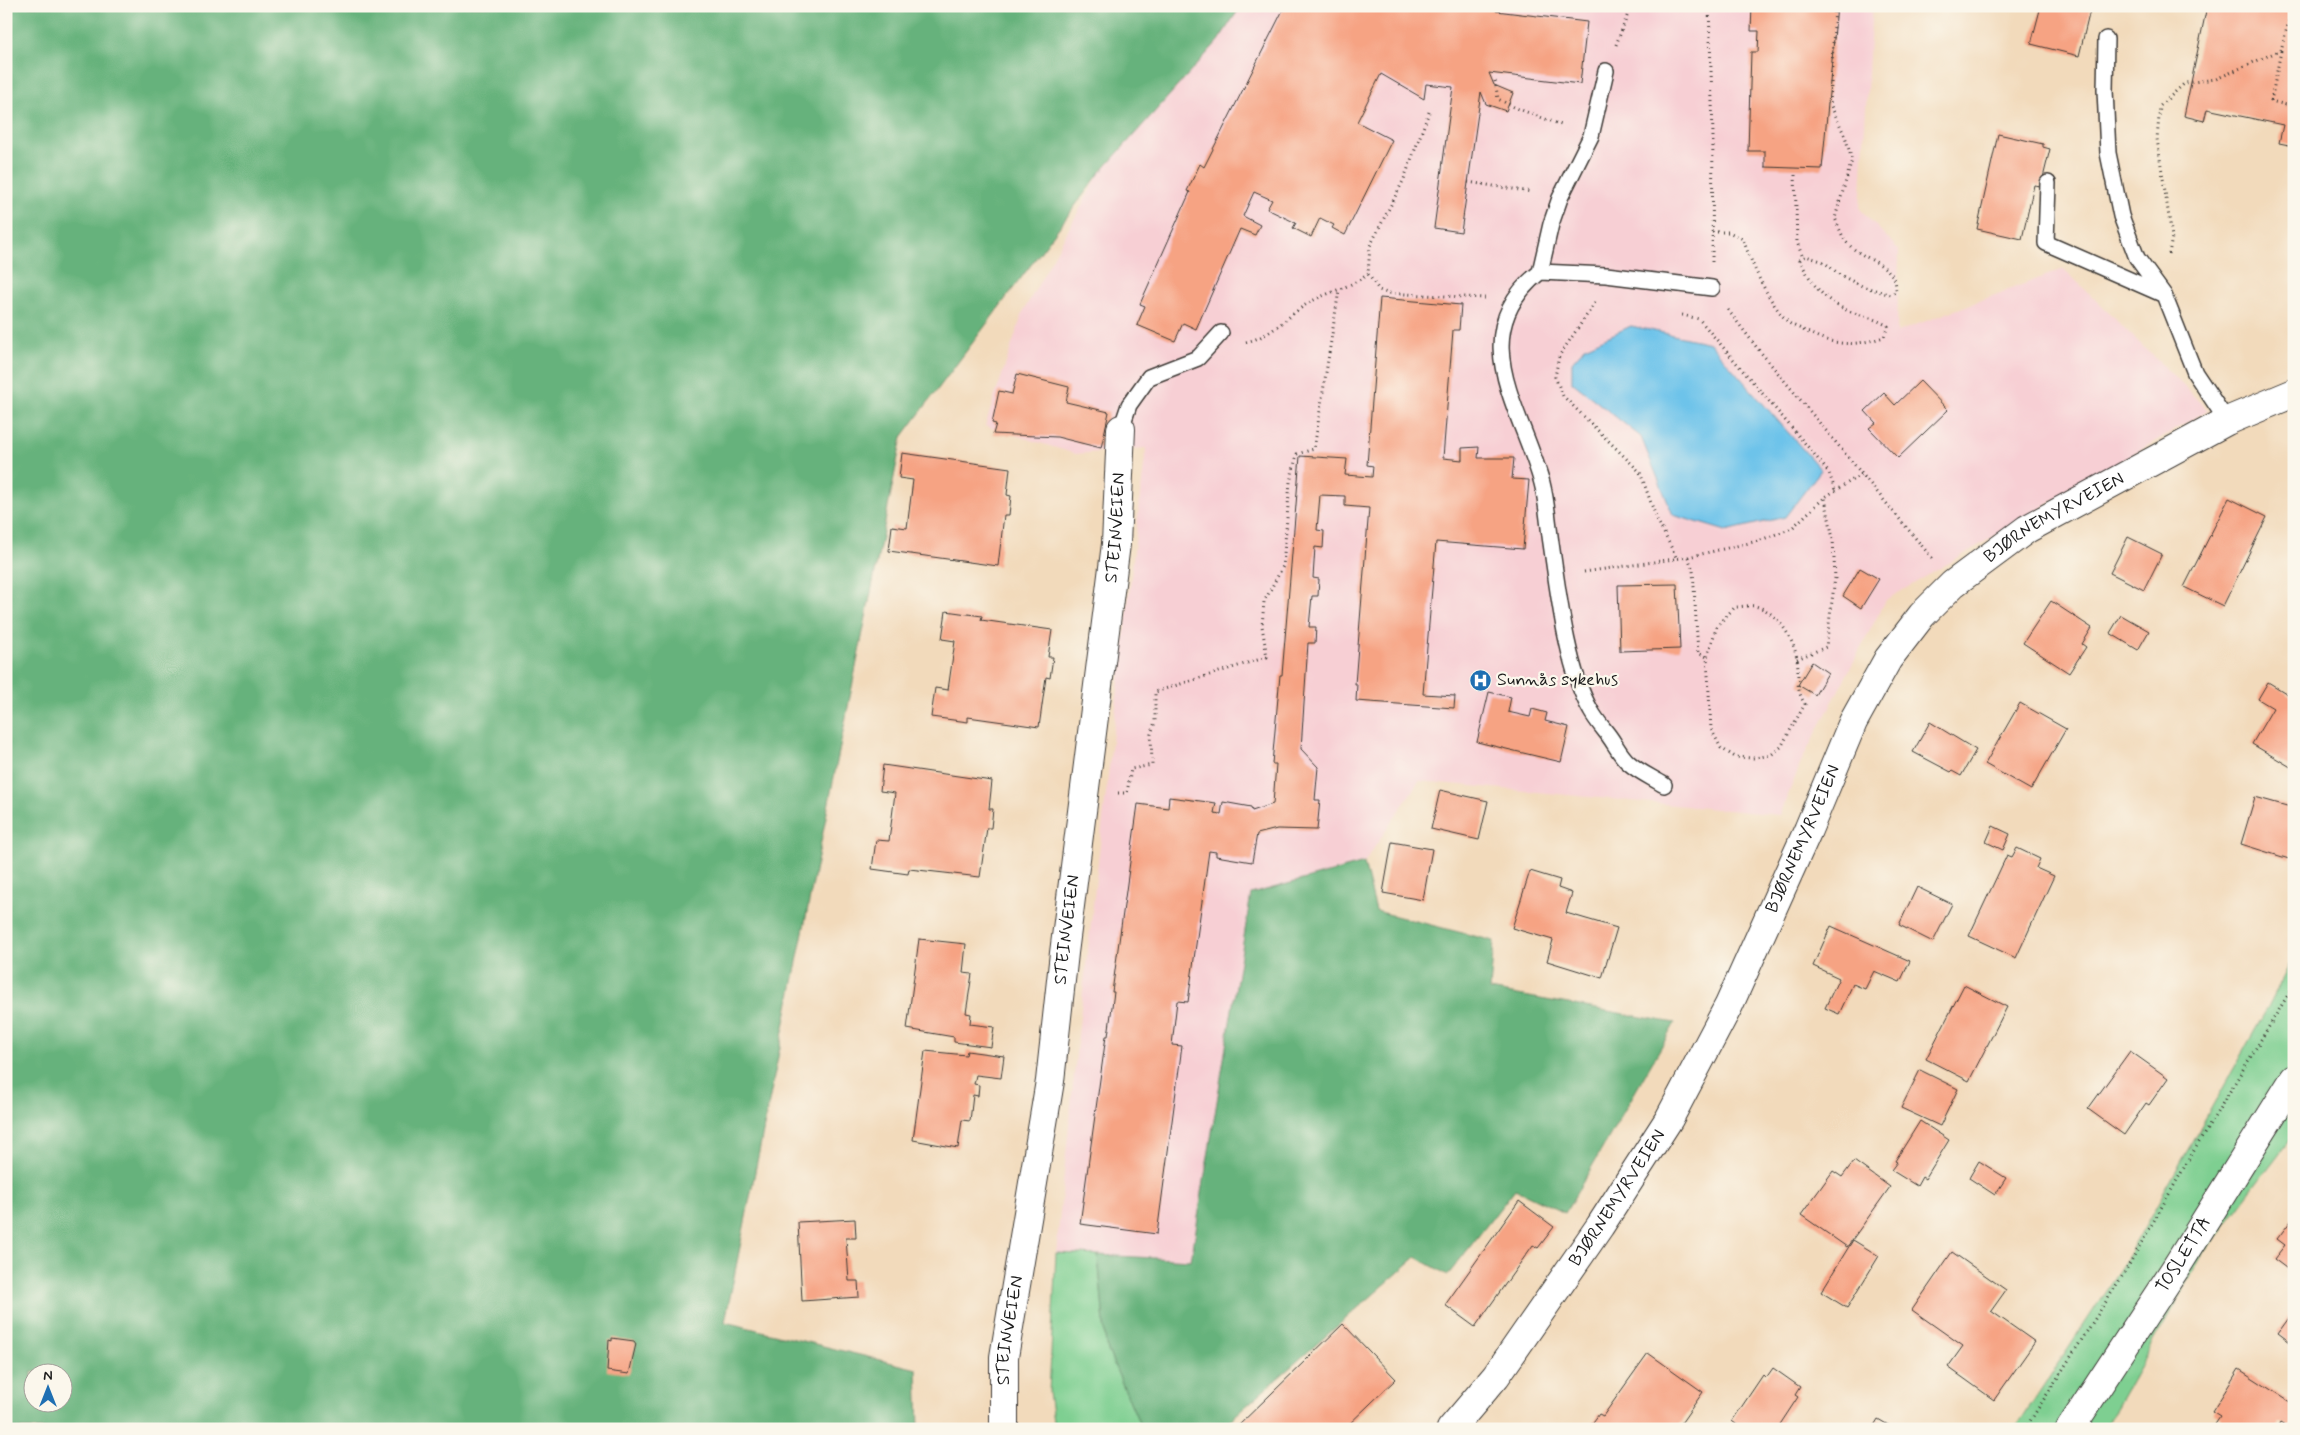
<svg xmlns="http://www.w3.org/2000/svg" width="2300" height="1435" font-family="Mynerve,sans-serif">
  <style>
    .built { fill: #f7cfd4 }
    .green { fill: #7ecf91; stroke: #4d7656 }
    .forest { fill: #66b27b; stroke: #41674c; fill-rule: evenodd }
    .water { fill: #6dc3ea; stroke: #447083 }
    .building { fill: #f6a383 }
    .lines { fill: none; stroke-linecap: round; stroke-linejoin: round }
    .lane-casing { stroke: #3c3834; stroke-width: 18 }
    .street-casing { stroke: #3c3834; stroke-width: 30 }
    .primary-casing { stroke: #3c3834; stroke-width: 30 }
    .path { stroke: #3c3834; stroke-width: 3; stroke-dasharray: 1 4; stroke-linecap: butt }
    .lane { stroke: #fff; stroke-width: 15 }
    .street { stroke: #fff; stroke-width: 28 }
    .primary { stroke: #fff; stroke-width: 28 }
    .labels { text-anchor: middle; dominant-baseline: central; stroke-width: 4.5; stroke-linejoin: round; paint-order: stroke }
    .street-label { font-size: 18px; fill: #1c1c1c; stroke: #fbf7ec }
    .poi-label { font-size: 18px; fill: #1c1c1c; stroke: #fbf7ec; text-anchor: start }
  </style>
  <rect width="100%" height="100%" fill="#fbf7ec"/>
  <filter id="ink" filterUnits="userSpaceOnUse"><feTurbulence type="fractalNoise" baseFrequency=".02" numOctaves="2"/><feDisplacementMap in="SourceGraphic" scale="10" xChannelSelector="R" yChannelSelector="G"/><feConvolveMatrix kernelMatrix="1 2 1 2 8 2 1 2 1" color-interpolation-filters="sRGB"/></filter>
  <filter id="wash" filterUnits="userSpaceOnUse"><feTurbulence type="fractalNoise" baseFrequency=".0096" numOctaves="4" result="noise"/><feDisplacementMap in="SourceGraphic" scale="20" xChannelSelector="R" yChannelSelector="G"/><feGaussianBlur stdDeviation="1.12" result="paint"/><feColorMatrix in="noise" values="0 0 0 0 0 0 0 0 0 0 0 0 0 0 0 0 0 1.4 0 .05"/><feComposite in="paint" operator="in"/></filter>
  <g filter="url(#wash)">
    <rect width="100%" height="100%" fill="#f2dabb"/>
    <path class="built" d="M1241 6H1872L1860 209 1899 250 1897 332 2064 269 2208 410 1886 600 1802 760 1780 815 1419 781 1364 863 1251 894 1191 1260 1056 1253 1079 1026 1146 448 1076 454 985 426 1023 312 1099 174 1218 41Z"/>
    <path class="green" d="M2294 956V1134L2203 1254 2104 1429H2015L2127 1258 2268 1007Z
      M1056 1253 1098 1255 1106 1346 1141 1427 1145 1429H1054L1049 1392Z"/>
    <path class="forest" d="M6 6H1241L1218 41 1099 174 902 437 725 1322 917 1369 919 1429H6ZM32 1372H62V1402H32Z
      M1364 863 1376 911 1494 941 1490 990 1675 1023 1565 1213 1515 1189 1448 1275 1416 1257 1220 1429 1141 1427 1106 1346 1098 1255 1191 1260 1251 894Z"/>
    <path class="water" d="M1631 326 1710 343 1821 470 1785 517 1726 531 1673 515 1641 437 1572 382V362L1585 347Z"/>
    <g id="blocks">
      <path class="building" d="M1285 6H1497L1496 11 1587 22 1580 84 1489 73 1494 85 1513 93 1506 111 1486 104 1481 92 1461 232 1434 228 1453 87 1426 84 1424 99 1381 74 1357 122 1392 140 1345 235 1332 228 1334 225 1320 218 1311 237 1293 228 1296 223 1267 209 1272 200 1254 192 1243 216 1260 225 1255 235 1240 229 1196 329 1183 323 1175 341 1137 325 1145 306 1140 304 1190 192 1187 191 1200 164 1204 167Z
        M1752 6H1837L1822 169 1765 167V151H1748L1751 52H1758L1759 31H1751Z
        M2041 6H2091L2079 56 2031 44Z
        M2207 6H2294V146L2279 143 2283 125 2207 109 2204 121 2184 116Z
        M1998 134 2043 144V147L2050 149 2041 186 2034 185 2022 239 1977 229Z
        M1380 298 1461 305 1459 330H1453L1443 458 1462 460V448L1479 447 1478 458H1514L1512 479 1529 480 1523 549 1436 542 1423 694 1455 696 1454 708 1356 701 1357 684H1355L1369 508 1345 506V496L1320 495 1317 530 1324 531 1323 548 1315 547 1313 578 1319 579 1318 596H1312L1309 627H1316L1315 643H1308L1301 749 1318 767 1315 800H1320L1317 830 1277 829 1257 834 1252 862 1216 856V852L1209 851 1188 1002 1177 1001 1172 1045 1182 1046 1157 1234 1080 1224 1106 1036H1108L1114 992H1112L1138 804 1168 808 1169 797 1216 803 1214 813 1221 814 1223 802 1251 807 1252 811 1273 804 1276 764H1272L1280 675H1282L1300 456 1347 459 1345 475 1372 477 1373 466 1367 465Z
        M1017 374 1069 387 1066 402 1109 412 1101 448 1057 437 993 434 996 424 992 423 999 391 1012 394Z
        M1920 381 1948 410 1898 458 1869 428 1876 423 1865 411 1884 393 1895 405Z
        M902 453 1010 468 1007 495 1011 496 1009 515H1004L998 566 889 551 892 526 907 528 913 480 899 478Z
        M2229 498 2267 517 2223 606 2184 587Z
        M2128 537 2162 554 2144 590 2110 573Z
        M1860 568 1879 579 1861 608 1843 596Z
        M1677 584 1680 649 1620 651 1618 585Z
        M2051 601 2092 628 2082 644 2086 647 2069 673 2023 643Z
        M946 611 982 616 981 620 1052 630 1048 657H1053L1050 678 1046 677 1039 727 968 717V722L931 717 935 688 948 690 955 641 942 639Z
        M2121 615 2149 631 2138 650 2110 633Z
        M1812 662 1828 673 1815 695 1798 685Z
        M2268 682 2294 698V769L2252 744 2273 708 2258 699Z
        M1489 692 1511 697 1508 712 1530 717 1532 709 1547 713 1545 721 1569 727 1561 762 1477 742Z
        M2020 703 2066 729 2031 790 1985 764Z
        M1930 722 1976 750 1961 776 1952 771 1951 772 1913 752Z
        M883 765 992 781 989 809H993L991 828H987L980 877 909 869 908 874 872 869 876 840 889 841 895 793 880 791Z
        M1440 790 1488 801 1479 840 1431 829Z
        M2255 797 2294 808V843L2289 859 2241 844Z
        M1993 826 2010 834 2003 850 1986 842Z
        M1392 842 1432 849 1423 900 1383 893Z
        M2017 848 2040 859 2036 868 2054 876 2016 958 1969 936 2007 855 2012 857Z
        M1530 871 1560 880 1558 888 1572 893 1566 913 1617 928 1602 978 1547 961 1553 940 1512 928Z
        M1917 887 1952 904 1933 942 1899 925Z
        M1831 926 1910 961 1900 982 1874 971 1865 989 1853 984 1839 1014 1825 1008 1839 978 1813 966Z
        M919 939 966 944 963 973 972 974 966 1013 971 1014 970 1024 994 1027 991 1047 954 1042V1037L907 1029Z
        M1964 985 2007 1007 1969 1081 1926 1059Z
        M925 1051 966 1055 967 1051 1004 1056 1001 1078 976 1075 974 1084 979 1085 978 1096 973 1095 970 1121 962 1120 958 1148 913 1140Z
        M2130 1051 2168 1078 2149 1105 2146 1103 2124 1135 2088 1109Z
        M1920 1070 1958 1089 1940 1126 1901 1108Z
        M1920 1121 1949 1140 1925 1179 1922 1177 1917 1186 1891 1170 1897 1162 1895 1161Z
        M1854 1161 1890 1187 1847 1247 1801 1215 1833 1171 1842 1177Z
        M1979 1161 2006 1178 1995 1195 1969 1178Z
        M1519 1201 1554 1227 1538 1248 1533 1245 1475 1327 1445 1305Z
        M2294 1217V1274L2274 1259 2285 1245 2277 1239Z
        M855 1219 856 1238H846L849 1281H858L859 1297 802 1301 798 1222Z
        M1853 1240 1879 1256 1847 1308 1821 1292Z
        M1952 1252 2006 1290 1991 1311 2035 1342 1994 1400 1948 1367 1963 1346 1912 1310Z
        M2294 1311V1345L2278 1333Z
        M1343 1324 1396 1379 1344 1429H1235Z
        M612 1338 634 1341 636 1344 629 1374 607 1371 609 1340 612 1341Z
        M1648 1353 1703 1392 1677 1429H1588L1599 1414 1603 1416Z
        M1773 1368 1800 1387 1795 1395 1798 1397 1777 1429H1742L1732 1421 1763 1375 1766 1378Z
        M2239 1369 2293 1404 2291 1407 2294 1409V1419L2288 1428 2280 1423 2277 1429H2212L2220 1417 2212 1412Z
        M1878 1419 1895 1429H1872Z"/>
    </g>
  </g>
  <g filter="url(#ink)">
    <use href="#blocks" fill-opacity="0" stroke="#3c3834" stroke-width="1"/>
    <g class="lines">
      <defs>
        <path id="lane" d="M2106 39 2105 90 2108 153 2121 216 2137 258 2164 295 2195 373 2227 421
          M2048 183 2046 243 2162 294
          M1540 272 1551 224 1560 198 1591 136 1606 71
          M1121 429 1129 405 1149 377 1198 358 1221 333
          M1664 785C1653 778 1639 772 1629 763 1621 757 1615 744 1609 736 1603 728 1596 720 1591 711 1567 670 1558 591 1551 543 1548 523 1547 502 1542 483 1522 409 1462 334 1540 272L1606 275 1712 288"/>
        <g id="street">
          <path id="s1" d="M1004 1429V1357L1050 1081 1064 953 1116 544 1121 429"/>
          <path id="s2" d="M1451 1429 1496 1376 1600 1226 1669 1119 1729 1005 1808 830 1853 722 1888 659 1922 615 1953 584 2027 529 2227 421 2294 393"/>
        </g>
        <g id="primary">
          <path id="s3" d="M2070 1429 2175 1269 2294 1079"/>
        </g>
      </defs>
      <use href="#lane" class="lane-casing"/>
      <use href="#street" class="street-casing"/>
      <use href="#primary" class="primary-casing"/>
      <path class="path" d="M1709 6 1713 134 1712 262
        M1616 45 1631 6
        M2281 51 2271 101 2294 107
        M1495 81 1498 99 1516 108 1564 126
        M1429 112 1404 179 1370 246 1368 274 1379 290 1387 293 1485 298
        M1795 175 1797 242 1803 258
        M1468 182 1532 192
        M1712 232H1729L1743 239C1753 267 1767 299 1787 321 1790 325 1798 327 1803 330 1834 346 1852 347 1884 337L1888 326C1876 319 1864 316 1851 312 1825 302 1811 284 1800 260L1806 256 1824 262 1840 275 1862 286 1891 295 1896 291C1898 262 1859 261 1845 240 1841 234 1838 225 1835 218L1852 160 1845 136 1830 104 1835 6
        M2169 254 2172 237 2157 139 2160 106 2185 83 2216 79 2281 50 2293 6
        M1595 303 1559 356 1555 377 1563 396 1640 472 1656 517 1677 559
        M1728 310 1758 349 1932 558
        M1682 315 1699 319 1814 454 1829 473 1835 490
        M1246 342C1275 335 1287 315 1312 301 1331 291 1351 287 1368 274
        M1688 557 1693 570 1698 653 1707 657 1711 729 1721 748 1735 757 1755 758 1771 755 1781 747 1805 704C1794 687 1800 677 1797 659 1794 639 1777 611 1755 606 1749 605 1741 607 1735 607L1717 626 1707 657
        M1584 572 1688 557 1758 541 1792 528 1825 497 1862 474
        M1797 659 1826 647 1835 578 1833 539 1825 498
        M1118 793H1127L1131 769 1152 765 1151 734 1155 722V692L1267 657 1262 626 1264 602 1283 566 1290 482 1297 454 1314 449 1339 290
        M2025 1429 2126 1270 2189 1159 2294 985"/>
      <use href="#lane" class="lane"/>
      <use href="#street" class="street"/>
      <use href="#primary" class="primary"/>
    </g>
  </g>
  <defs>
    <symbol id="hospital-disc" viewBox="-11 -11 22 22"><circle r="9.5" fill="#1f6fb2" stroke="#fbf7ec"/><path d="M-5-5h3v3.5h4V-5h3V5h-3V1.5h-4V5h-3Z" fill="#fff"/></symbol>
  </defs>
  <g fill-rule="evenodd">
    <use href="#hospital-disc" x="1468" y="668" width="25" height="25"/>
  </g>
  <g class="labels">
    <g class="street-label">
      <text stroke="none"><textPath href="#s2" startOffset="1110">BJØRNEMYRVEIEN</textPath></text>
      <text stroke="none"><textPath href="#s1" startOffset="909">STEINVEIEN</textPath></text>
      <text stroke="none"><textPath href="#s2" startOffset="690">BJØRNEMYRVEIEN</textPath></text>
      <text stroke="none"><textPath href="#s1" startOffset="504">STEINVEIEN</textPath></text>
      <text stroke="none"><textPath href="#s2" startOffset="285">BJØRNEMYRVEIEN</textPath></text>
      <text stroke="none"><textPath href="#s3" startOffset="208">TOSLETTA</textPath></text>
      <text stroke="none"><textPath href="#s1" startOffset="99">STEINVEIEN</textPath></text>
    </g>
    <g class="poi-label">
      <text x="1497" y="680">Sunnås sykehus</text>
    </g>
  </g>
  <rect width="2300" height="1435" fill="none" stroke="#fbf7ec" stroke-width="25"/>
  <g transform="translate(48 1388)"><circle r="24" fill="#fbf7ec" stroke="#a29f99"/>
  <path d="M0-4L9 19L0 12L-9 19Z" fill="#1f6fb2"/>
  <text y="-8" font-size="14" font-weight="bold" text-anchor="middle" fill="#1c1c1c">N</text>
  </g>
</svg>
